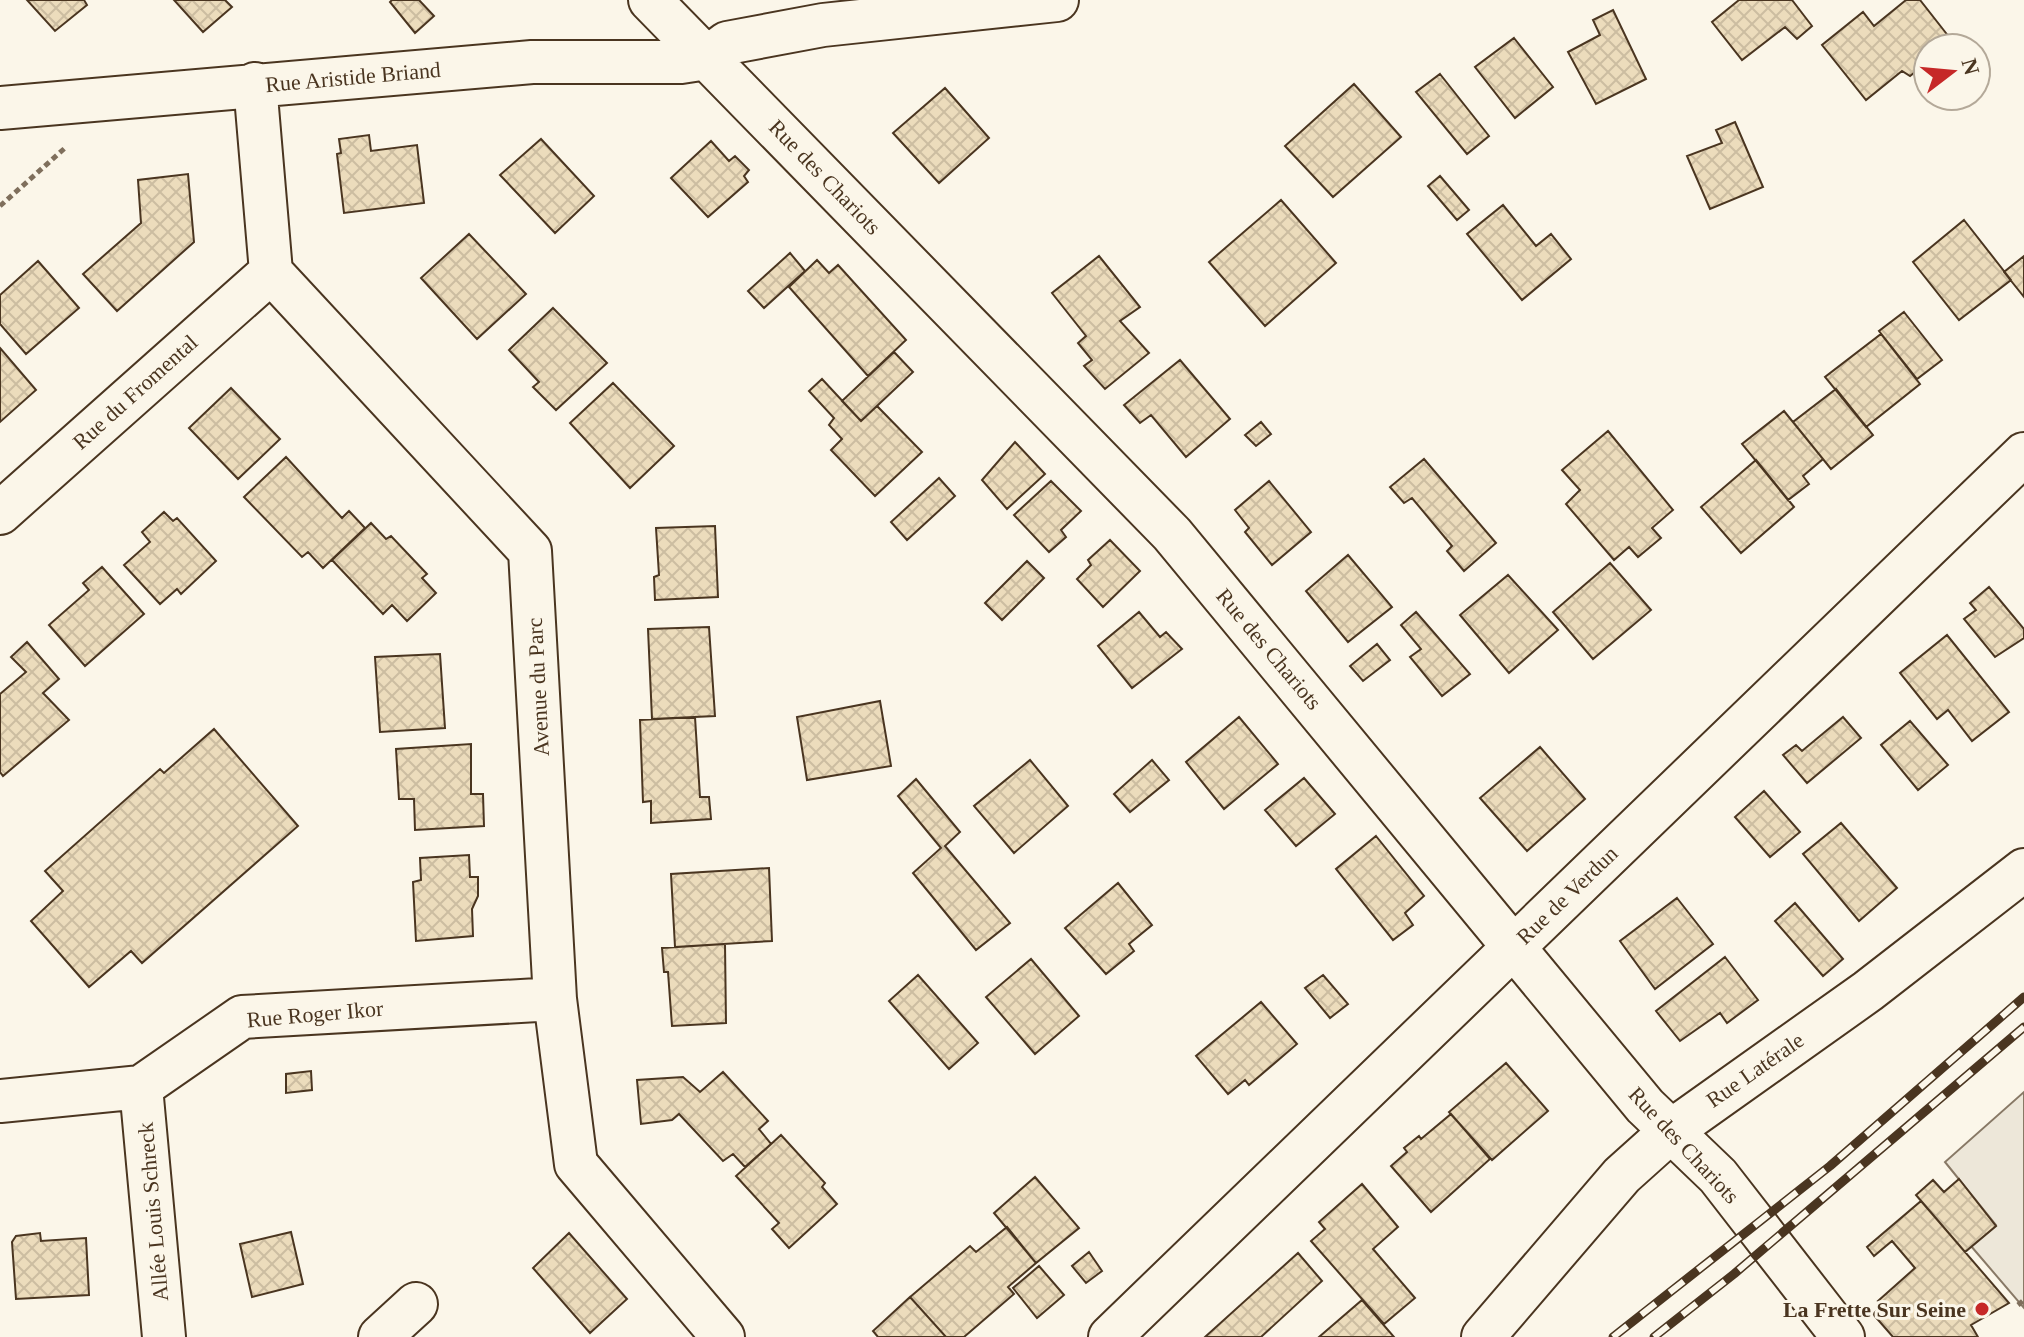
<svg xmlns="http://www.w3.org/2000/svg" width="2024" height="1337" font-family="Georgia,serif">
  <style>
    .parking { fill: #ede7d9; stroke: #887966; stroke-width: 2 }
    .building { fill: url(#building-cross-hatch); stroke: #4a3520; stroke-width: 2 }
    .lines { fill: none; stroke-linecap: round; stroke-linejoin: round }
    .minor-casing { stroke: #4a3520; stroke-width: 46 }
    .path { stroke: #7f6f5c; stroke-width: 5; stroke-dasharray: 6 4; stroke-linecap: butt }
    .minor { stroke: #fbf6e9; stroke-width: 42 }
    .rail-casing { stroke: #4a3520; stroke-width: 9 }
    .rail { stroke: #fbf6e9; stroke-width: 6; stroke-dasharray: 18; stroke-linecap: butt }
    .poi-dot { fill: #c62828; stroke: #fbf6e9; stroke-width: 3 }
    .labels { text-anchor: middle; dominant-baseline: central; stroke-width: 6; stroke-linejoin: round; paint-order: stroke }
    .street-label { font-size: 22px; fill: #4a3520; stroke: #fbf6e9 }
    .poi-label { font-size: 22px; font-weight: bold; fill: #4a3520; stroke: #fbf6e9; text-anchor: end }
  </style>
  <defs>
    <pattern id="building-cross-hatch" width="8" height="8" patternUnits="userSpaceOnUse" patternTransform="scale(2)"><rect width="8" height="8" fill="#ecdcbc"/><path d="M0 0l8 8M0 8l8-8" fill="none" stroke="#ccbda1"/></pattern>
  </defs>
  <rect width="100%" height="100%" fill="#fbf6e9"/>
  <path class="parking" d="M2024 1092V1308L1971 1246 1996 1225 1945 1162Z"/>
  <path class="building" d="M27 0H84L87 5 55 31Z
    M174 0H225L232 7 203 32Z
    M392 0H419L434 16 415 33 390 2Z
    M1739 0H1792L1812 26 1797 39 1785 27 1742 60 1712 22Z
    M1906 0H1920L1953 42 1946 48H1928V62L1910 76 1902 71 1866 100 1822 45 1863 12 1874 26Z
    M1613 10 1646 79 1596 104 1568 52 1600 35 1593 20Z
    M1514 38 1553 87 1515 118 1475 67Z
    M1440 74 1489 136 1467 154 1416 92Z
    M1354 84 1401 137 1333 197 1285 146Z
    M945 88 989 138 939 183 893 133Z
    M1735 122 1763 187 1710 209 1687 156 1722 143 1716 130Z
    M369 135 371 151 417 145 424 203 344 213 337 154 341 153 339 139Z
    M541 139 594 196 555 233 500 175Z
    M711 141 729 161 735 156 749 170 744 176 748 182 708 217 671 178Z
    M188 174 194 242 117 311 83 274 141 223 138 180Z
    M1440 176 1469 210 1457 220 1428 186Z
    M1281 200 1336 263 1265 326 1209 262Z
    M1503 205 1536 246 1551 234 1571 259 1522 300 1467 234Z
    M1964 220 2011 280 1959 320 1913 262Z
    M469 234 526 294 477 339 421 278Z
    M790 253 805 271 764 308 748 291Z
    M1099 256 1140 307 1120 321 1149 353 1105 389 1084 366 1092 360 1078 343 1086 336 1052 293Z
    M2024 256V297L2004 272Z
    M817 260 829 273 838 265 906 340 868 376 789 287Z
    M38 261 79 308 26 354 0 324V295Z
    M553 308 607 363 556 410 533 387 539 382 509 350Z
    M1904 312 1942 360 1917 379 1879 331Z
    M1881 334 1920 384 1866 427 1825 377Z
    M0 348 36 390 0 422Z
    M894 352 913 372 861 421 842 401Z
    M1180 360 1230 419 1186 457 1151 415 1140 423 1124 405Z
    M822 379 861 421 877 406 922 452 875 496 831 450 842 439 829 425 834 418 809 391Z
    M613 383 674 446 630 488 570 423Z
    M231 388 280 439 238 479 189 428Z
    M1836 389 1873 435 1831 469 1793 422Z
    M1784 411 1823 459 1803 476 1809 484 1788 500 1742 444Z
    M1261 422 1271 434 1256 446 1245 435Z
    M1608 431 1673 510 1652 528 1661 538 1638 557 1629 547 1614 560 1566 504 1580 490 1562 470Z
    M1015 442 1045 474 1007 509 982 480Z
    M286 457 342 518 349 511 365 528 323 568 308 552 302 557 244 497Z
    M1424 459 1496 543 1464 571 1447 551 1452 546 1412 498 1404 503 1390 487Z
    M1756 460 1794 507 1741 553 1701 507Z
    M939 478 955 496 907 540 891 522Z
    M1051 481 1081 511 1061 530 1066 537 1049 552 1014 515Z
    M1269 481 1311 532 1272 565 1245 532 1249 528 1235 510Z
    M164 512 173 521 177 518 216 561 181 594 177 589 160 604 124 565 150 542 142 532Z
    M371 523 386 539 391 536 427 574 422 578 436 593 407 621 392 605 383 614 332 560Z
    M715 526 718 597 655 600 654 577 659 575 656 528Z
    M1110 540 1140 571 1103 607 1077 579 1091 565 1088 560Z
    M1348 555 1392 607 1348 642 1306 591Z
    M1027 561 1044 578 1002 620 985 603Z
    M1610 563 1651 610 1593 659 1553 612Z
    M102 567 144 614 85 666 49 625 89 590 83 583Z
    M1508 575 1558 630 1509 673 1460 615Z
    M1989 587 2024 629V638L1995 657 1964 619 1976 610 1970 603Z
    M1139 612 1160 637 1166 632 1182 649 1132 688 1098 646Z
    M1416 612 1470 674 1442 696 1410 657 1421 649 1401 625Z
    M709 627 715 716 652 719 648 629Z
    M1947 635 2009 712 1972 741 1948 710 1937 719 1900 673Z
    M27 642 59 679 43 693 69 720 3 776 0 772V694L26 672 11 657Z
    M1377 644 1390 660 1363 681 1350 666Z
    M440 654 445 728 380 732 375 657Z
    M880 701 891 766 807 780 797 717Z
    M695 717 700 797H709L711 819 651 823V801L643 802 640 720Z
    M1239 717 1278 764 1224 809 1186 762Z
    M1843 717 1861 738 1807 783 1783 755 1796 745 1802 751Z
    M1910 721 1948 765 1918 790 1881 745Z
    M214 729 298 826 142 963 131 951 89 987 31 921 63 891 45 871 160 769 164 773Z
    M471 744V794H483L484 826 415 830 414 799H399L396 749Z
    M1540 747 1585 799 1527 851 1480 798Z
    M1030 760 1068 806 1014 853 974 806Z
    M1152 760 1169 780 1130 812 1114 794Z
    M1304 778 1335 814 1296 846 1265 810Z
    M916 779 960 832 945 846 1010 923 976 950 913 873 941 848 898 796Z
    M1764 791 1800 832 1770 857 1735 817Z
    M1841 823 1897 888 1859 921 1803 854Z
    M1376 836 1424 896 1405 913 1413 925 1393 940 1336 869Z
    M469 855 470 877H478V896L472 909 473 936 416 941 413 882 421 880 420 858Z
    M769 868 772 941 675 947 671 874Z
    M1118 883 1152 925 1129 944 1134 951 1106 974 1065 928Z
    M1677 898 1713 944 1655 989 1620 941Z
    M1795 903 1843 959 1823 976 1775 921Z
    M725 944 726 1023 672 1026 668 972H664L662 948Z
    M1725 957 1758 1000 1727 1023 1720 1013 1680 1041 1656 1011Z
    M1031 959 1079 1016 1035 1054 986 997Z
    M918 975 978 1043 949 1069 889 1001Z
    M1323 975 1348 1004 1330 1018 1305 988Z
    M1261 1002 1297 1044 1249 1085 1245 1080 1228 1094 1196 1056Z
    M1506 1063 1548 1111 1492 1160 1449 1112Z
    M311 1071 312 1090 286 1093V1074Z
    M723 1072 768 1121 759 1129 771 1144 745 1167 733 1154 723 1161 679 1114 672 1120 641 1124 637 1080 683 1077 700 1092Z
    M1451 1114 1490 1159 1431 1212 1391 1166 1407 1152 1404 1148 1419 1136 1421 1139Z
    M781 1135 825 1183 822 1187 837 1204 789 1248 772 1229 779 1223 736 1176Z
    M1035 1177 1079 1228 1036 1263 994 1213Z
    M1959 1179 1996 1226 1965 1252 1916 1195 1933 1180 1944 1192Z
    M1362 1184 1398 1227 1373 1249 1415 1298 1384 1324 1311 1241 1325 1229 1319 1222Z
    M1921 1201 2009 1303 1971 1325 1978 1337H1893L1873 1314 1883 1305 1878 1301 1915 1268 1892 1241 1874 1256 1867 1247Z
    M1007 1227 1036 1263 1008 1287 1014 1294 964 1337H946L910 1297 970 1246 976 1252Z
    M291 1232 303 1284 252 1297 240 1244Z
    M40 1233 41 1241 86 1238 89 1295 16 1299 12 1242 16 1236Z
    M569 1233 627 1299 590 1333 533 1268Z
    M1089 1252 1102 1271 1086 1283 1072 1266Z
    M1298 1253 1322 1281 1261 1337H1205Z
    M1039 1266 1064 1295 1037 1318 1013 1288Z
    M910 1297 946 1337H878L873 1331Z
    M1362 1300 1394 1337H1319Z"/>
  <g class="lines">
    <defs>
      <path id="minor" d="M650 0 1172 534 1645 1106 1718 1176 1843 1337
        M255 84 271 272 530 551 555 999 576 1164 723 1337
        M0 108 532 62H681L707 58 727 43 823 25 1057 0
        M0 513 271 272
        M141 1087 164 1337
        M0 1101 141 1087 242 1017 555 999
        M380 1337 416 1304
        M1110 1337 2024 454
        M1483 1337 1622 1175 1671 1131 1868 991 2024 870"/>
    </defs>
    <use href="#minor" class="minor-casing"/>
    <path class="path" d="M0 206 65 148
      M2018 1305 2024 1300"/>
    <use href="#minor" class="minor"/>
    <defs>
      <path id="rail" d="M1613 1337 1830 1166 2024 997
        M1654 1337 1734 1274 2024 1027"/>
    </defs>
    <use href="#rail" class="rail-casing"/>
    <use href="#rail" class="rail"/>
  </g>
  <circle class="poi-dot" cx="1982" cy="1309" r="8"/>
  <g class="labels">
    <g class="street-label">
      <text transform="translate(353 77) rotate(-5)">Rue Aristide Briand</text>
      <text transform="translate(825 177) rotate(46)">Rue des Chariots</text>
      <text transform="translate(135 392) rotate(-42)">Rue du Fromental</text>
      <text transform="translate(1269 649) rotate(50)">Rue des Chariots</text>
      <text transform="translate(538 687) rotate(-93)">Avenue du Parc</text>
      <text transform="translate(1567 895) rotate(-44)">Rue de Verdun</text>
      <text transform="translate(315 1014) rotate(-5)">Rue Roger Ikor</text>
      <text transform="translate(1755 1070) rotate(-35)">Rue Latérale</text>
      <text transform="translate(1684 1145) rotate(47)">Rue des Chariots</text>
      <text transform="translate(153 1212) rotate(-95)">Allée Louis Schreck</text>
    </g>
    <g class="poi-label">
      <text x="1966" y="1309">La Frette Sur Seine</text>
    </g>
  </g>
  <g transform="translate(1952 72) rotate(74)"><circle r="38" fill="#fbf6e9" stroke="#b4a999" stroke-width="2"/>
  <path d="M0-6L14 30L0 20L-14 30Z" fill="#c62828"/>
  <text y="-12" font-size="22" font-weight="bold" text-anchor="middle" fill="#4a3520">N</text>
  </g>
</svg>
